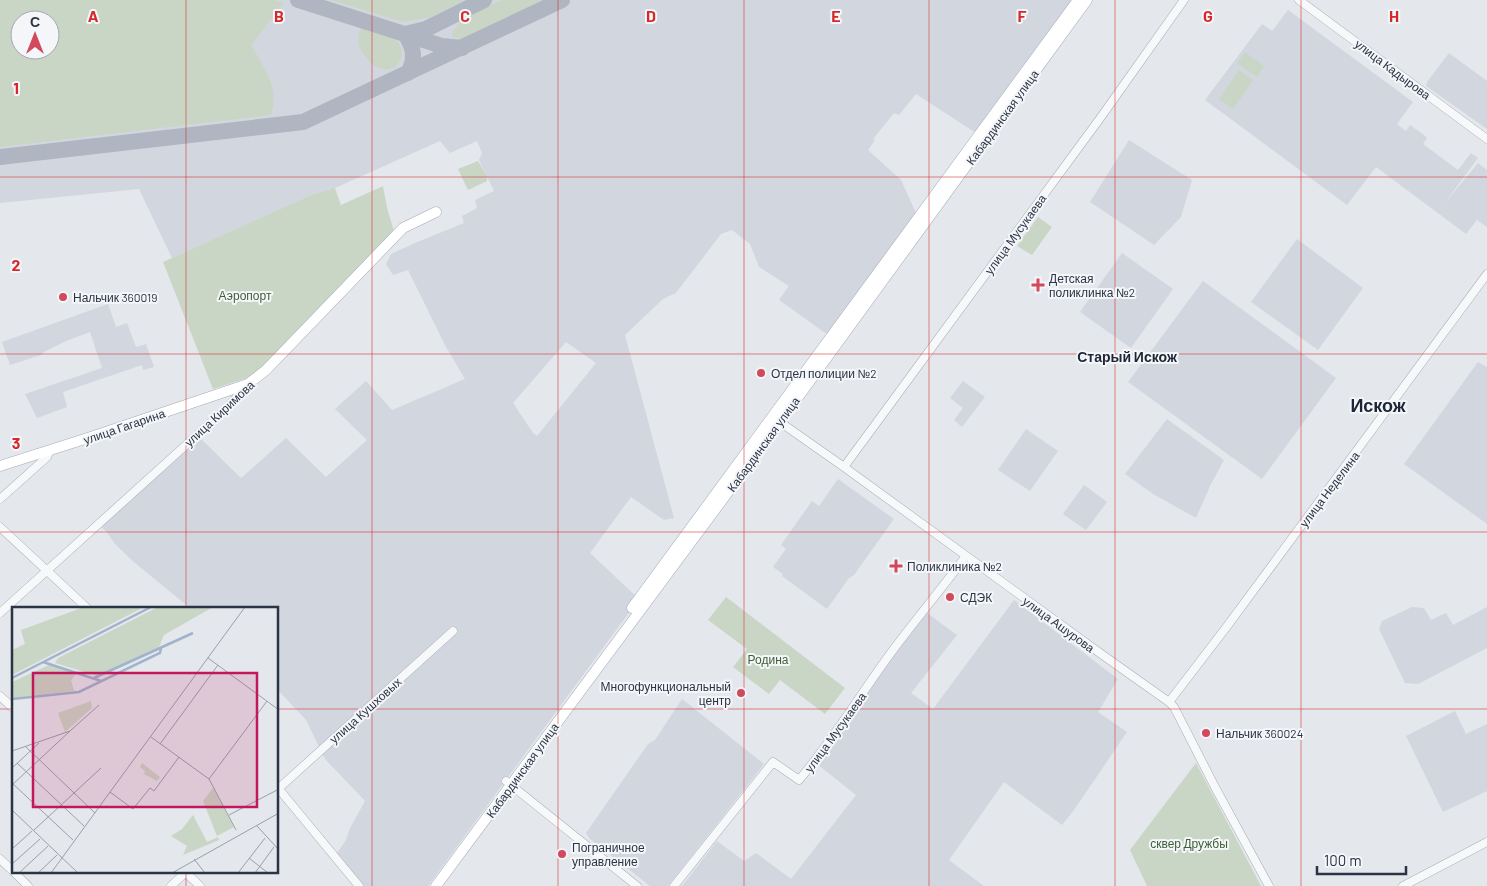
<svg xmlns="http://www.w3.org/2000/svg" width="1487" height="886" font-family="Barlow,sans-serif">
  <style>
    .built { fill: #d2d6de; fill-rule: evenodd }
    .green { fill: #c9d6c5; fill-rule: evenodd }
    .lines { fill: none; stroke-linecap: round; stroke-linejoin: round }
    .taxiway { stroke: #b0b6c1; stroke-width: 16 }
    .minor-casing { stroke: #a9aeb7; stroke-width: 9 }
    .major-casing { stroke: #a3abb8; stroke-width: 11 }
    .minor { stroke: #f7f8fa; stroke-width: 8 }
    .major { stroke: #fff; stroke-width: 10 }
    .grid { fill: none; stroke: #d62828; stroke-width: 1; stroke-opacity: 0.55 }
    .poi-dot { fill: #d1495b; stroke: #f4f6f9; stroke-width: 2 }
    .labels { text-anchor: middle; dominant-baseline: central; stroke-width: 4; stroke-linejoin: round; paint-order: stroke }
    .street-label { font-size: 12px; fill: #2b3445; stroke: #f4f6f9 }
    .poi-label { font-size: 12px; fill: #2b3445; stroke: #f4f6f9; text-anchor: start }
    .park-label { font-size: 12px; fill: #3f6138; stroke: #f4f6f9 }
    .neighbourhood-label { font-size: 14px; font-weight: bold; fill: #1d2536; stroke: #f4f6f9 }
    .district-label { font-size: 18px; font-weight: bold; fill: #1d2536; stroke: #f4f6f9 }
    .inset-river { fill: none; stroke: #9fb4cc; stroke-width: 2.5 }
    .inset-road { fill: none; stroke: #9a9fa9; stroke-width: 1 }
    .view { fill: #c2185b; fill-opacity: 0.15; stroke: #c2185b; stroke-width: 2.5 }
    .inset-edge { fill: none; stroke: #2b3445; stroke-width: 2.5 }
    .grid-label { font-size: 16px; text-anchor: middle; font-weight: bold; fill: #d62828; stroke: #f4f6f9; stroke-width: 4; stroke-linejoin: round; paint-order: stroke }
  </style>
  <rect width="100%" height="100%" fill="#e4e7ec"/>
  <path class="built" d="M0 0H1078L831 337 779 300 789 286 759 267 750 244 732 230 721 234 676 293 663 299 625 335 674 518 664 520 631 497 590 553 639 599 428 886H359L334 857 346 840 350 828 365 801 325 759 306 720 278 690V608H190L135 563 115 544 106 531 98 524 197 435 241 478 286 438 326 477 367 440 335 409 366 381 392 410 465 379 445 345 408 270 393 275 386 264 391 254 415 243 464 223 462 216 477 208 475 200 494 191 479 160 482 153 477 141 450 153 440 141 335 188 313 194 172 258 139 189 0 203ZM20 20H50V50H20ZM916 94 976 133 916 213 901 180 868 150 875 140 873 139 894 113 899 115ZM566 342 596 363 537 436 533 433 513 403Z
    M1288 10 1413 102 1397 124 1406 131 1410 125 1424 135 1427 138 1423 144 1458 170 1471 153 1478 158 1444 204 1478 163 1487 170V227L1477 220 1466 234 1376 167 1347 205 1205 100 1262 24 1272 31Z
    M1449 53 1487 81V129L1426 86 1427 82Z
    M1129 140 1192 180 1181 217 1154 245 1090 202Z
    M1297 239 1363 288 1318 350 1251 302Z
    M1122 253 1173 289 1131 348 1080 312Z
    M1203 281 1336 378 1262 479 1128 382Z
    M108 304 116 327 127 323 136 347 146 344 154 367 143 370 142 365 63 392 67 407 37 418 25 394 102 368 90 332 66 341 44 352 41 355 10 365 2 342Z
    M1478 362 1487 367V524L1404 464Z
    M963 381 985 397 962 427 954 420 963 408 950 398Z
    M1167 419 1224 460 1210 486 1196 518 1153 494 1125 474Z
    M1026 429 1058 451 1030 491 998 470Z
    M838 479 894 519 854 575 849 578 827 609 782 576 783 574 773 567 786 549 781 545 812 501 819 506Z
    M1084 485 1107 502 1086 530 1063 514Z
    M1014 600 1118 679 1098 712 1127 732 1074 810 1062 825 1004 782 949 860 984 886H682L717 841 744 861 756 853 791 879 856 795 817 764 880 672 927 613 957 635 911 693 933 709Z
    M1412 607 1424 608 1431 620 1446 613 1453 625 1487 607V648L1418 684 1405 683 1379 629 1382 621Z
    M682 699 764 764 668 886H650L590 839 586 833 648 744 655 740Z
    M1455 711 1466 734 1487 724V791L1443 812 1406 736Z"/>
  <path class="green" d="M0 0H275L284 3 251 45C264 68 280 88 271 115L0 147ZM20 20H50V50H20Z
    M330 0H465L430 17 404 22Z
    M502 0H545L462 39 452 37C455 16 486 8 502 0Z
    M365 28C374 31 386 33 394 39 418 55 383 96 358 44L360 30Z
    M1245 52 1264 66 1257 77 1237 63Z
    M1239 70 1253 80 1233 109 1219 99Z
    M478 161 487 176V181L468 190 458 169Z
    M383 186 387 208 394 231 258 371 247 378 213 389 163 262 313 194 335 188 341 205Z
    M1038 217 1052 227 1032 255 1017 246Z
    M726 597 845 688 825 714 780 680 769 694 733 667 747 649 708 620Z
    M1196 763 1261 886H1147L1130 850Z"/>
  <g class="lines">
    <path class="taxiway" d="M298 0 442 46 462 48
      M405 34 426 29 484 0
      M405 34C414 48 416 58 408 73
      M0 157 303 122 562 0"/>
    <defs>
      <path id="minor" d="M1299 0 1487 139
        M777 420 844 467 1104 656 1169 702 1174 707 1216 789 1269 886
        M844 467 1101 117 1184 0
        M0 499 47 457 50 450
        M0 527 87 608
        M0 613 228 407 248 384
        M0 696 14 709
        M1169 702 1228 625 1487 274
        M506 781 637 886
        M278 788 359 886
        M278 789 453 631
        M0 859 14 872
        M14 872 28 886
        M185 872 200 886
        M171 886 186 872
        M674 886 773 762 799 780C834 739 861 693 893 650 917 618 942 588 966 556
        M1403 886 1487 842"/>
      <path id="major" d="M0 466 91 437 248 384 266 370 403 228 436 212
        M632 608 1078 0
        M436 886 780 422 1087 0"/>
    </defs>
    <use href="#minor" class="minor-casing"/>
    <use href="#major" class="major-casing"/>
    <use href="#minor" class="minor"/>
    <use href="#major" class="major"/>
  </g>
  <path class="grid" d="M186 0V608M372 0V886M558 0V886M744 0V886M929 0V886M1115 0V886M1301 0V886M0 177H1487M0 354H1487M0 532H1487M0 709H14M278 709H1487M186 872V886"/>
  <g class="poi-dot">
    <path d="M1035.5 277.5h5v5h5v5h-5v5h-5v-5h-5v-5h5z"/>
    <circle cx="63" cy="297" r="5"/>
    <circle cx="761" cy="373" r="5"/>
    <path d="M893.5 558.5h5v5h5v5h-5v5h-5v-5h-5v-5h5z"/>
    <circle cx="950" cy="597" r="5"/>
    <circle cx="741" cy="693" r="5"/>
    <circle cx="1206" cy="733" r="5"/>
    <circle cx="562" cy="854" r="5"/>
  </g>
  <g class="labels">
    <g class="street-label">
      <text transform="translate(1393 69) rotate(37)">улица Кадырова</text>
      <text transform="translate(1002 117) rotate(-54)">Кабардинская улица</text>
      <text transform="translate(1015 234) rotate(-54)">улица Мусукаева</text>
      <text transform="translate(219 413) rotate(-43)">улица Киримова</text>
      <text transform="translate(124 426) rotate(-19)">улица Гагарина</text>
      <text transform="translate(763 444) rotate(-54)">Кабардинская улица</text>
      <text transform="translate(1329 489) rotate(-53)">улица Неделина</text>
      <text transform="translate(1059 624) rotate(36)">улица Ашурова</text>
      <text transform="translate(365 710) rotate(-42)">улица Кушховых</text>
      <text transform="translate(835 732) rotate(-54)">улица Мусукаева</text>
      <text transform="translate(522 770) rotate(-54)">Кабардинская улица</text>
    </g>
    <g class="poi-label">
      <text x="1049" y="278">Детская<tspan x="1049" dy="14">поликлинка №2</tspan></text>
      <text x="73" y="297">Нальчик 360019</text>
      <text x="771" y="373">Отдел полиции №2</text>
      <text x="907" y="566">Поликлиника №2</text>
      <text x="960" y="597">СДЭК</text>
      <text x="731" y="686" text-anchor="end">Многофункциональный<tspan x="731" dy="14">центр</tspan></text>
      <text x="1216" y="733">Нальчик 360024</text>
      <text x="572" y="847">Пограничное<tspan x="572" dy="14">управление</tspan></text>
    </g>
    <g class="park-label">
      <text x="245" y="295">Аэропорт</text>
      <text x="768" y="659">Родина</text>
      <text x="1189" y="843">сквер Дружбы</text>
    </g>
    <g class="neighbourhood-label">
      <text x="1127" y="356">Старый Искож</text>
    </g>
    <g class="district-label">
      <text x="1378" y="405">Искож</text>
    </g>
  </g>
  <g transform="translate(12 607)">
    <rect width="266" height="266" fill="#e4e7ec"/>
    <path d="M72 0H132L0 68V43L13 37 9 23ZM146 0H201L152 28 147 40 86 69 43 56 46 51ZM37 58 64 67 59 73 62 84 0 91V75ZM79 94 80 101 53 125 46 106ZM130 156 148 170 145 174 132 167 133 164 128 160ZM201 181 222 220 205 229 191 194ZM181 208 195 235 206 230 207 233 171 248 175 239 159 229 170 222Z" fill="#c9d6c5"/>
    <path class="inset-river" d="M31 55 89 74M0 71 139 0M82 71 181 26M0 92 67 85 148 46 149 41"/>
    <path class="inset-road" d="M196 51 267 103M139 130 197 172 224 223M148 137 206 58M14 140 83 206M0 144 58 124 87 98M5 156 72 219M0 161 27 136M197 172 255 94M0 176 61 233M0 178 58 124M98 185 121 202 138 181 142 184 167 150M0 203 66 266M217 208 267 182M245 219 267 243M22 223 89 161M0 242 20 224M237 251 256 266M182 252 193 266M0 257 28 232M7 266 36 239M26 266 45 248M39 266 233 0M160 266 267 206M226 266 253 231M243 266 262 240"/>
    <path class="view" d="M21 66H245V200H21Z"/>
    <rect width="266" height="266" class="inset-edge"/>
  </g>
  <g class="grid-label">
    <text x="93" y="22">A</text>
    <text x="279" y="22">B</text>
    <text x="465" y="22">C</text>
    <text x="651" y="22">D</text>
    <text x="836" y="22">E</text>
    <text x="1022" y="22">F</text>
    <text x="1208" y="22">G</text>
    <text x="1394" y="22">H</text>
    <text x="16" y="94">1</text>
    <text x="16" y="271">2</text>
    <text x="16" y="449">3</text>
  </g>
  <g transform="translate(35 35)"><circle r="24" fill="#f4f6f9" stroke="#a4a8b1"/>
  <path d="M0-4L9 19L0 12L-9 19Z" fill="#d1495b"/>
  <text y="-8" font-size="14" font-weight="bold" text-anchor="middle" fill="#2b3445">С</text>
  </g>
  <path d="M1317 866v8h89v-8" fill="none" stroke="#2b3445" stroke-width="2.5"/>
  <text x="1324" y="866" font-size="15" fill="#2b3445" stroke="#f4f6f9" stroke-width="4" paint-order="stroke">100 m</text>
</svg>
